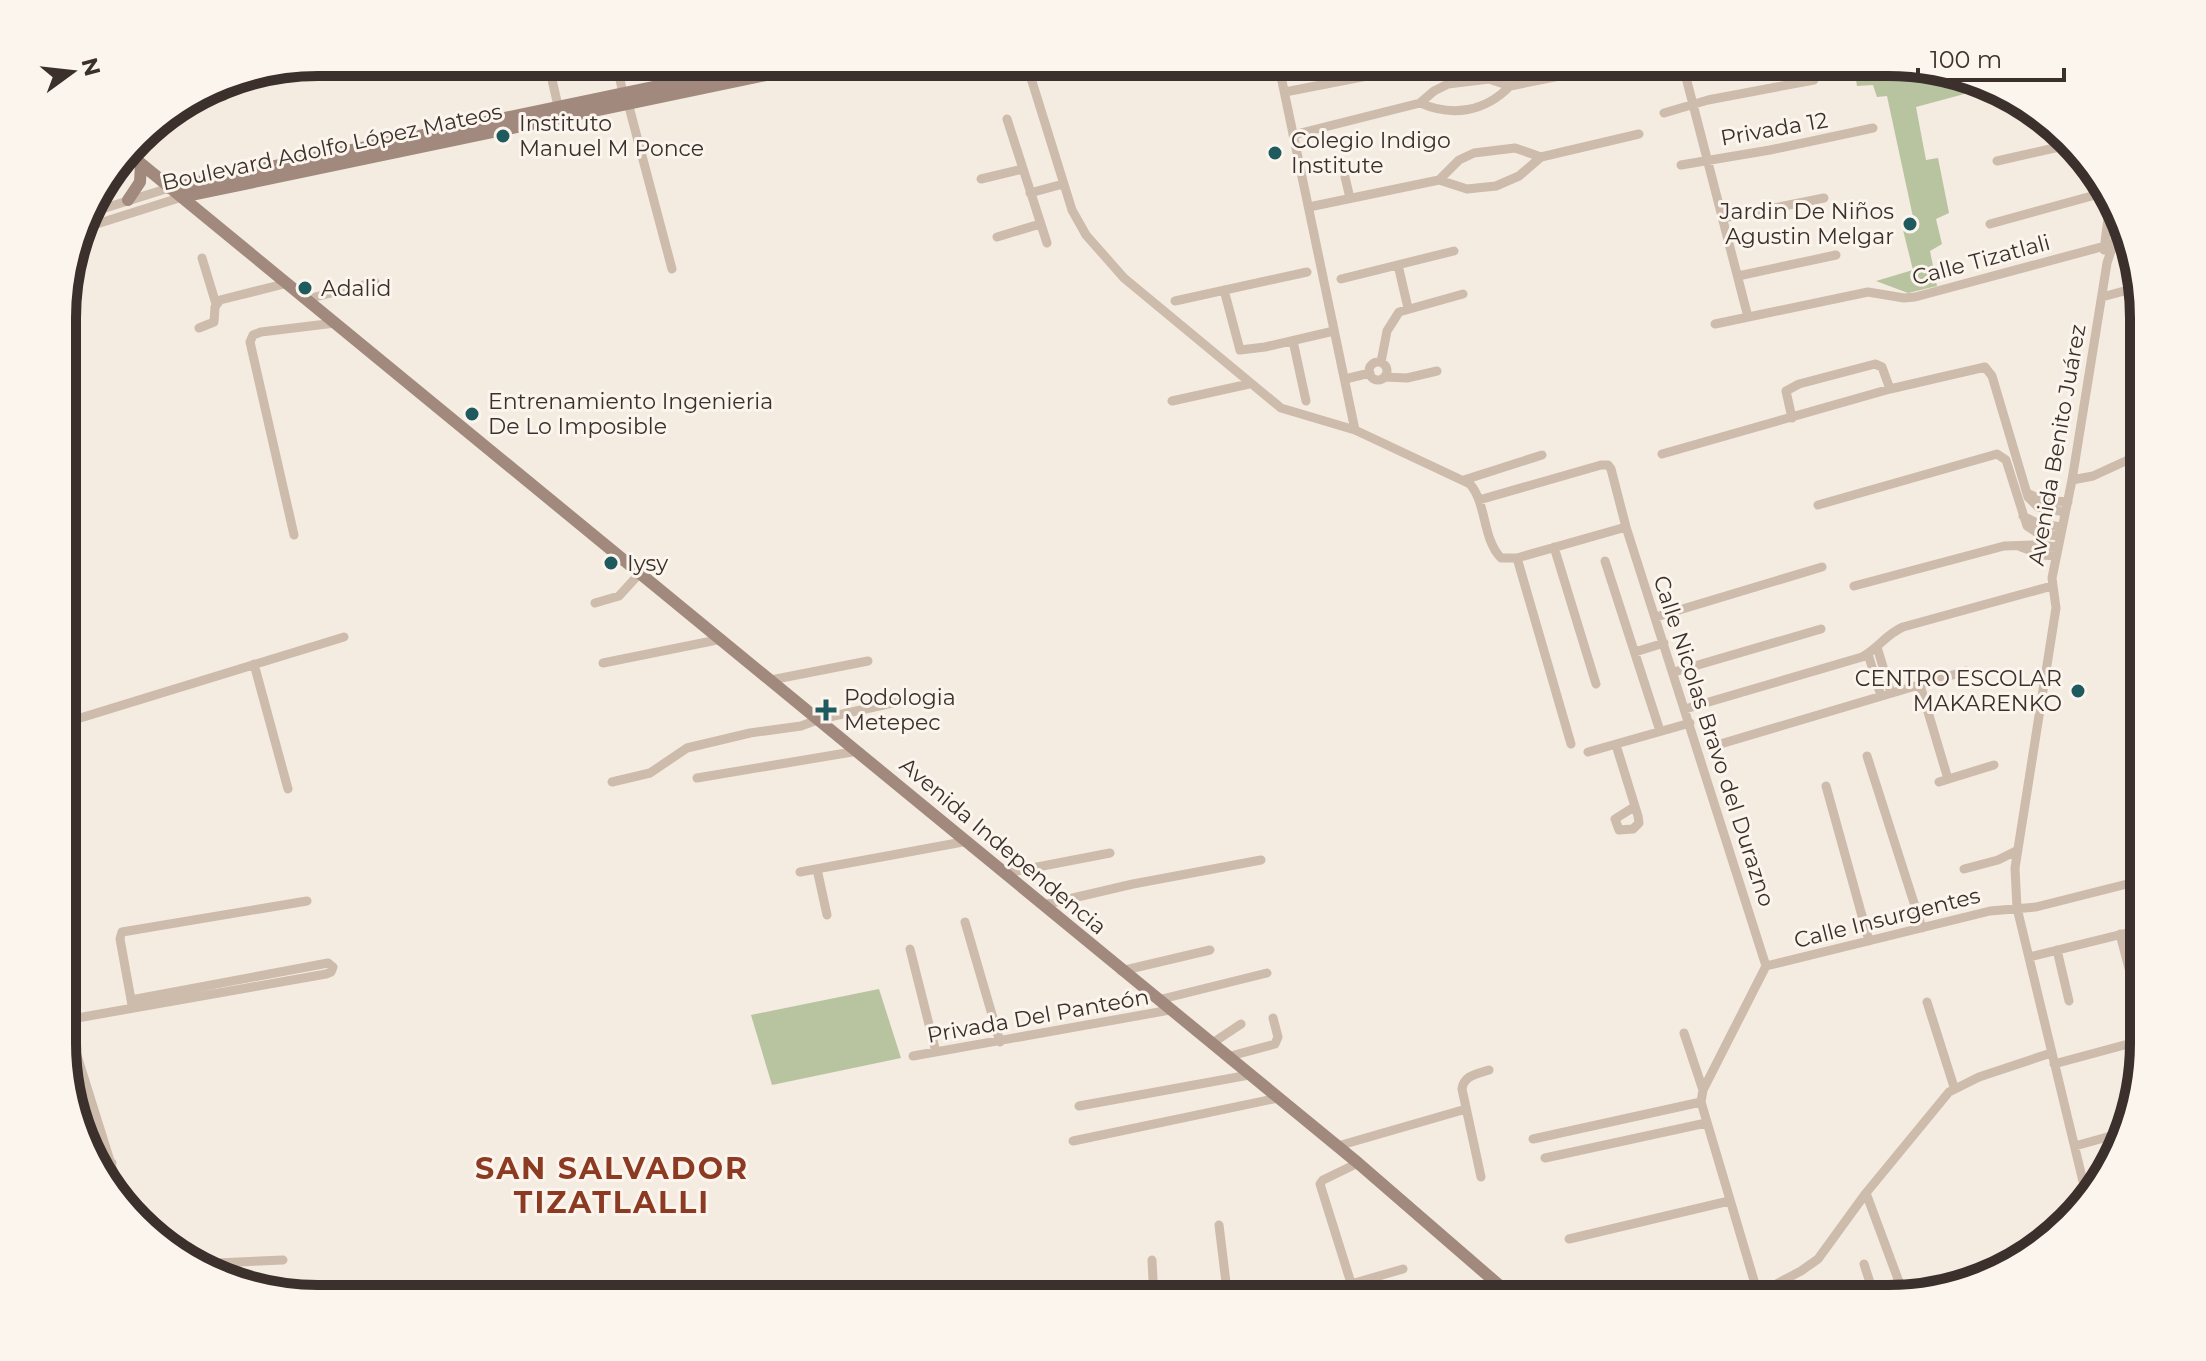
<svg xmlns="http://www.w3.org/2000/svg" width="2206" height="1361" font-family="Montserrat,sans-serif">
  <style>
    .green { fill: #b8c4a0 }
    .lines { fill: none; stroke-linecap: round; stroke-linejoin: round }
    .street { stroke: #cdbbac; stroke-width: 9 }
    .secondary { stroke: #a18a7d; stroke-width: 12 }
    .poi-dot { fill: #1f5a5e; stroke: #fbf5ee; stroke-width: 3 }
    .labels { text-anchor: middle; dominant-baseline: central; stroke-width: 6; stroke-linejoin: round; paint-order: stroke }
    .poi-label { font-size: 22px; fill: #3b302b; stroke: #fbf5ee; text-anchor: start }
    .street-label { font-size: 22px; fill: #3b302b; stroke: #fbf5ee }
    .district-label { font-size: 30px; font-weight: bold; letter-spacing: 2px; fill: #8c3b22; stroke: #fbf5ee }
    .rim { fill: none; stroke: #3b302b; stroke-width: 10 }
  </style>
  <rect width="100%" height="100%" fill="#f4ebe1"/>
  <path class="green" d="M1853 62H1889L1963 74 1968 93 1916 107 1926 160 1938 158 1949 213 1936 219 1942 244 1930 251 1937 286 1908 293 1876 281 1913 270 1902 226 1913 217 1887 96 1877 97 1873 85 1857 86Z
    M220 81 227 100 162 117Z
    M879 989 901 1058 772 1085 751 1015Z"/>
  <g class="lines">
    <path class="street" d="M548 62 558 106
      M616 62 623 93
      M1026 62 1072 210 1086 235 1124 278 1281 408 1355 430 1470 484C1487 504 1482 538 1501 558H1517L1626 527
      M1278 62 1355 430
      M1682 62 1748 317
      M1285 92 1408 68
      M2007 98 2013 97
      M628 103 672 269
      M1420 103C1452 117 1485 112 1510 86
      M1664 113 1708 100 1814 80
      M1007 119 1047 243
      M1293 135 1420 103 1434 91 1448 84 1489 79 1510 86 1625 63
      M1997 161 2068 145
      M1681 165 1770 150 1873 128
      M1345 177 1350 198
      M981 179 1023 169
      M1439 180 1467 189 1496 186 1519 176 1541 157 1639 134
      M1030 193 1063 184
      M1309 207 1439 180 1459 160 1474 153 1515 148 1541 157
      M86 214 169 188
      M1723 218 1824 198
      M1990 224 2110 191
      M81 229 182 197
      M997 237 1040 224
      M2104 250 2111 194
      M202 258 216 304
      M1398 265 1408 308
      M1738 276 1836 255
      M1341 279 1454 251
      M1224 290 1240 350 1265 347 1334 331
      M2102 297 2139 287
      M307 299 375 282
      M1175 301 1307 272
      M1715 324 1868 292 1904 298 1915 297 2116 243
      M199 328 214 322 215 307 220 300 288 283
      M1293 341 1306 401
      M1381 362 1387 331 1399 312 1463 294
      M1369 371a9 9 0 1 1 18 0a9 9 0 1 1-18 0Z
      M1384 377 1407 378 1437 371
      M1345 379 1370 373
      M1172 401 1249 384
      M1792 418 1786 391 1799 384 1875 364 1882 367 1890 389
      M1662 454 1890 389 1985 367 1992 376 2028 497 2038 507 2065 512
      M1464 480 1542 455
      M2072 480 2093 476 2143 453
      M2029 494 2043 500 2068 502
      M1479 500 1601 465H1608L1611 469 1626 527 1766 966
      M1818 505 1997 454 2006 460 2027 526 2039 534 2060 536
      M2023 516 2039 524 2062 527
      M294 535 250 342 253 335 261 332 335 323
      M1554 547 1596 684
      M2021 547 2043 555 2056 556
      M1517 558 1571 744
      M1605 561 1660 731
      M1854 586 2004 546 2036 545 2058 547
      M595 603 619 596 640 573
      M1656 617 1822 567
      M1877 647 1891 693
      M1635 652 1664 643
      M1868 654 1881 696
      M603 663 722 639
      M254 664 288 789
      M1674 672 1821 629
      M771 680 868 661
      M1920 685 1948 779
      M1685 709 1862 657C1878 649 1886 634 1903 627L2052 586
      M64 723 344 637
      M1616 745 1638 816 1639 823 1633 829 1619 830 1615 819 1634 807
      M1717 745 1966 671
      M1588 752 1690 723
      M1867 756 1922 928
      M697 778 858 751
      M612 782 650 773 687 748 750 733 801 726 820 719 897 702
      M1939 782 1994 765
      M1826 786 1869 941
      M817 869 827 915
      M1964 869 1998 860 2016 851
      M800 872 968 841
      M1006 873 1110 853
      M1043 905 1133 884 1261 860
      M965 922 1000 1042
      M2120 934 2135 991
      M910 949 936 1052
      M2057 950 2069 1001
      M2029 957 2143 929
      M1766 966 1990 911 2036 907 2143 880
      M1121 971 1210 950
      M1158 1000 1267 973
      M1927 1002 1954 1087
      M132 1005 120 939 122 932 307 901
      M64 1014 122 1199
      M66 1020 326 974 331 972 333 967 328 963 131 1000
      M1684 1033 1703 1090
      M1211 1044 1241 1024
      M913 1056 1170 1010
      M1227 1057 1275 1044 1278 1037 1273 1018
      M2054 1064 2143 1040
      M1079 1106 1249 1075
      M1533 1139 1701 1102
      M1073 1141 1278 1098
      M1338 1146 1466 1109
      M2075 1146 2118 1134
      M1545 1158 1706 1123
      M95 1168 112 1163
      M1481 1177 1462 1089C1464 1075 1477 1074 1489 1070
      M1866 1193 1905 1298
      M2087 1198 2017 908 2015 868 2056 608 2052 578 2072 480 2107 263 2120 224
      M1219 1225 1228 1299
      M1569 1239 1729 1201
      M1152 1260 1154 1299
      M194 1264 283 1260
      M1864 1264 1875 1298
      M1351 1284 1403 1269
      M366 1285 368 1299
      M1758 1294 1701 1102 1703 1090 1766 966
      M1356 1299 1320 1184 1323 1180 1358 1163
      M1748 1299 1801 1271 1818 1259 1866 1193 1949 1092 1979 1077 2051 1053"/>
    <path class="secondary" d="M128 153 1358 1163 1515 1299
      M169 188 773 62
      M182 197 828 62
      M128 200 140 182 141 164"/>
  </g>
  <g class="poi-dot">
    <circle cx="503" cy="136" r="8"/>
    <circle cx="1275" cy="153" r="8"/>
    <circle cx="1910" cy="224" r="8"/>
    <circle cx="305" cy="288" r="8"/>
    <circle cx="472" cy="414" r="8"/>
    <circle cx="611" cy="563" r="8"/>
    <circle cx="2078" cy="691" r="8"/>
    <path d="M822 698h8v8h8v8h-8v8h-8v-8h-8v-8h8z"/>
  </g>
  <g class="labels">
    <g class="poi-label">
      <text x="519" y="123">Instituto<tspan x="519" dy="25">Manuel M Ponce</tspan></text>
      <text x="1291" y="140">Colegio Indigo<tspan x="1291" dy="25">Institute</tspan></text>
      <text x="1894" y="211" text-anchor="end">Jardin De Niños<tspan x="1894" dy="25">Agustin Melgar</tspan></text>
      <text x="321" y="288">Adalid</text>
      <text x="488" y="401">Entrenamiento Ingenieria<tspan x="488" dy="25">De Lo Imposible</tspan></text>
      <text x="627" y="563">Iysy</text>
      <text x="2062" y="678" text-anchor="end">CENTRO ESCOLAR<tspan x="2062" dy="25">MAKARENKO</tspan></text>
      <text x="844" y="697">Podologia<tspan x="844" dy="25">Metepec</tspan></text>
    </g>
    <g class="street-label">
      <text transform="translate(1774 129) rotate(-10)">Privada 12</text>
      <text transform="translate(332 147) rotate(-12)">Boulevard Adolfo López Mateos</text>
      <text transform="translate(1981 260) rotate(-15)">Calle Tizatlali</text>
      <text transform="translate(2057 445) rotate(-80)">Avenida Benito Juárez</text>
      <text transform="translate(1714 741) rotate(72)">Calle Nicolas Bravo del Durazno</text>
      <text transform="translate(1003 846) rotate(40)">Avenida Independencia</text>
      <text transform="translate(1887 918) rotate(-14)">Calle Insurgentes</text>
      <text transform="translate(1038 1016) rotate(-10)">Privada Del Panteón</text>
    </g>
    <g class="district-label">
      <text x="612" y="1168">SAN SALVADOR<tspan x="612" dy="34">TIZATLALLI</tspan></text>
    </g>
  </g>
  <path d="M0 0H2206V1361H0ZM318 76H1888A242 242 0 0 1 2130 318V1043A242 242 0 0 1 1888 1285H318A242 242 0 0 1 76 1043V318A242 242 0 0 1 318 76Z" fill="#fbf5ee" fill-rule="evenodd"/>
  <path class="rim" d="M318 76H1888A242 242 0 0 1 2130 318V1043A242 242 0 0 1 1888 1285H318A242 242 0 0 1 76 1043V318A242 242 0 0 1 318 76Z"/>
  <g transform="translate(72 72) rotate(75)" stroke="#fbf5ee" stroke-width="6" paint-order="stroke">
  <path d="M0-6L14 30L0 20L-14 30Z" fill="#3b302b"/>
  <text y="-12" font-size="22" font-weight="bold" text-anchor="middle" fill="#3b302b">N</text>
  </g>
  <path d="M1918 68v12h146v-12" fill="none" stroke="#3b302b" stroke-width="4"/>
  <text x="1930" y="68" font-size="24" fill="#3b302b" stroke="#fbf5ee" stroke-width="6" paint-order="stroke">100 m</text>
</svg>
